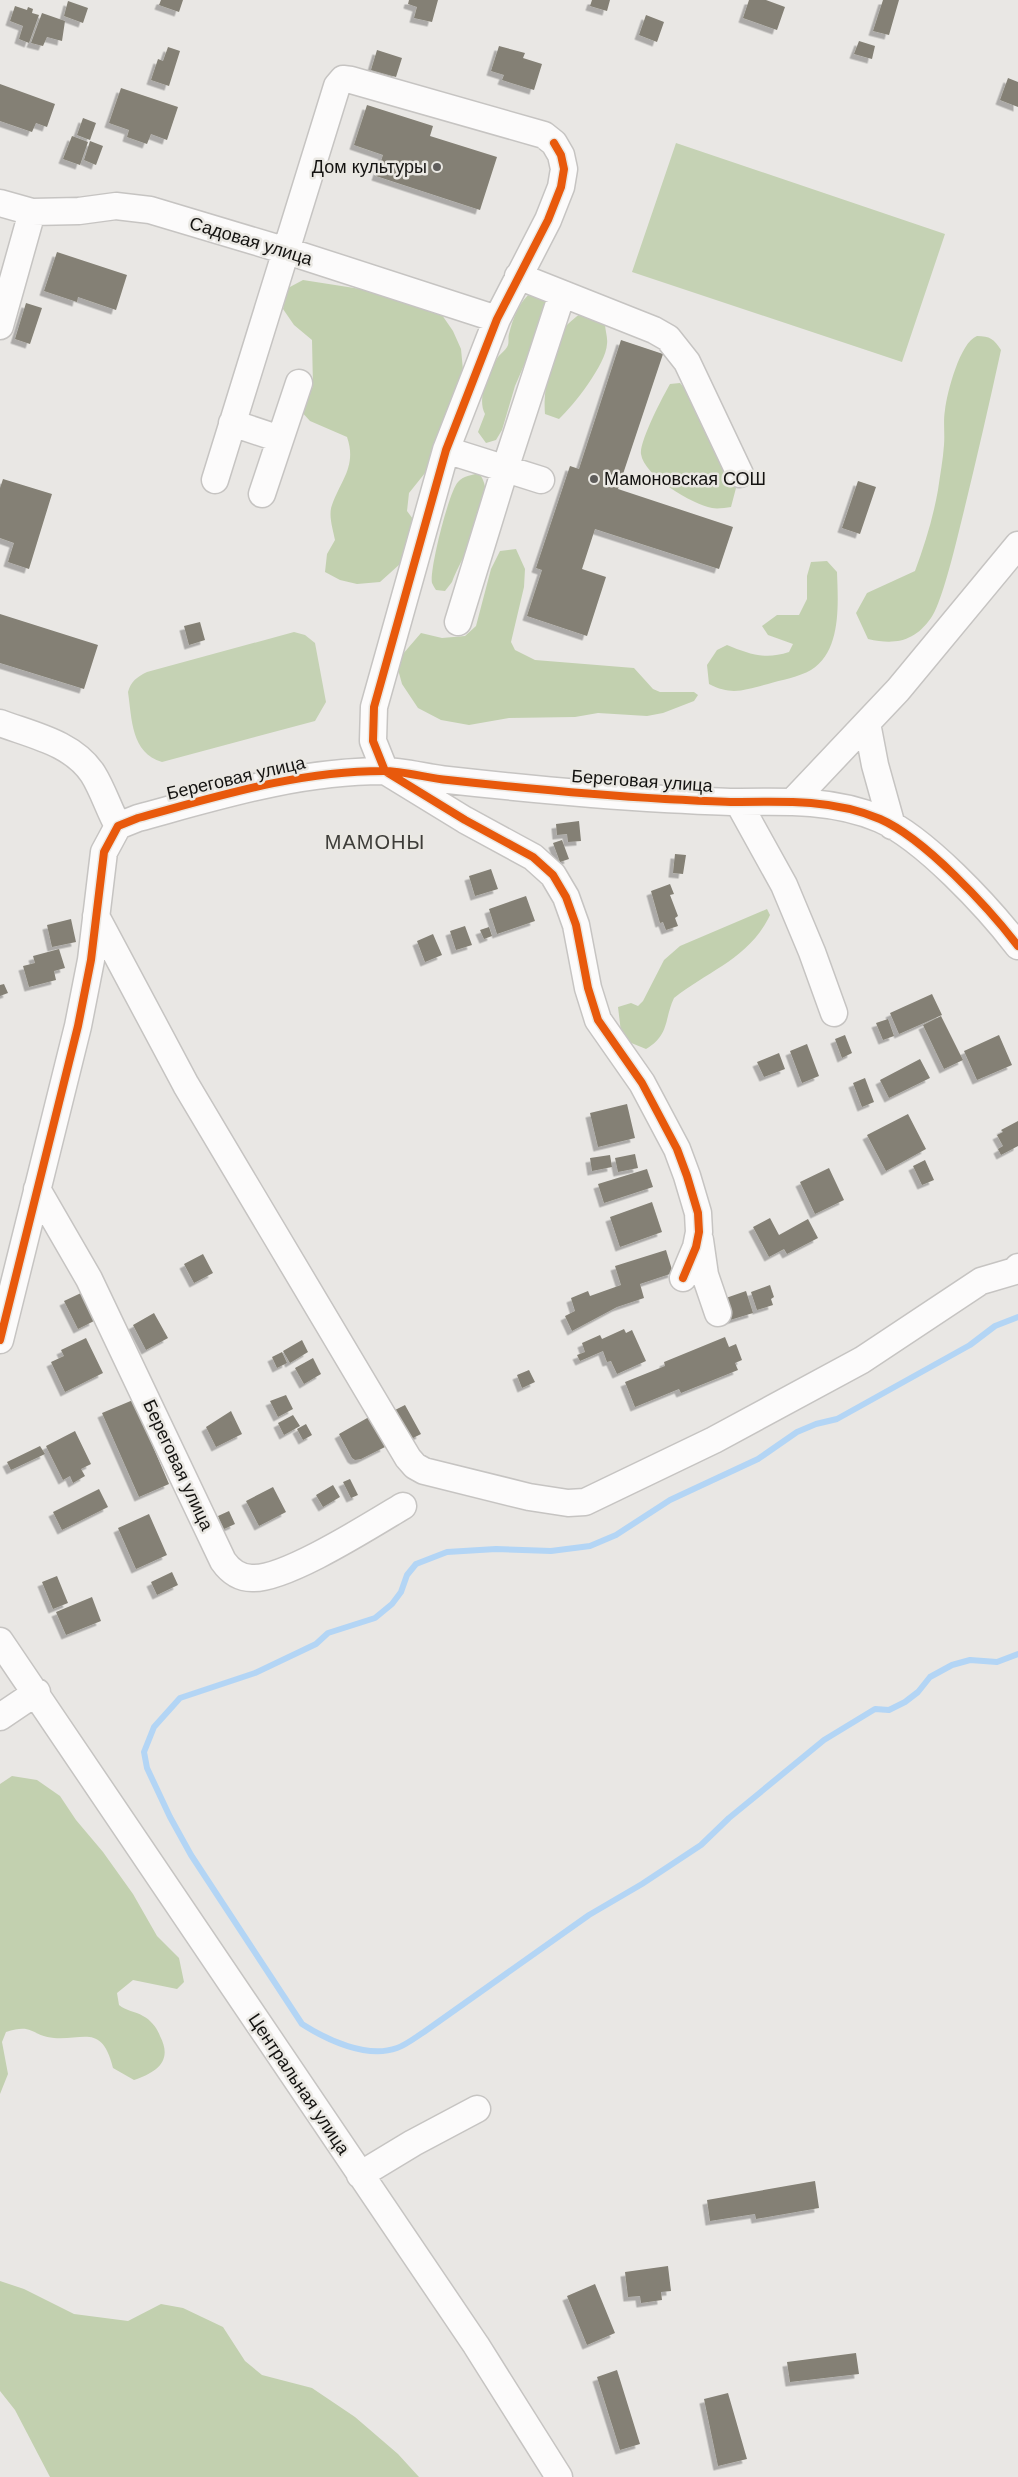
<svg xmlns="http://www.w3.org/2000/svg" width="1018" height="2477" font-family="Helvetica,sans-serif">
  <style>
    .green { fill: #c5d2b4 }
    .forest { fill: #c2d0af }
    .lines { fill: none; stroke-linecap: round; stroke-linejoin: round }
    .stream { stroke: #b3d5f5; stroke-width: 6 }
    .building { fill: #848075; filter: url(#shadow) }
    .minor-casing { stroke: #c6c4c2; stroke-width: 29 }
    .minor { stroke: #fcfbfb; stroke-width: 26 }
    .cycleway-casing { stroke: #eae8e3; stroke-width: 11 }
    .cycleway { stroke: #e8590c; stroke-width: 8 }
    .poi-dot { fill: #5f5d5b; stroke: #eae8e3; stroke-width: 2 }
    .labels { text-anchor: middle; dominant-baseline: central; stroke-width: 5; stroke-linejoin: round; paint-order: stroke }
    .poi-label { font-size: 18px; fill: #141311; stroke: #eae8e3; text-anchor: end }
    .street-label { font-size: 18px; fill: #141311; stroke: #eae8e3 }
    .quarter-label { font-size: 20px; letter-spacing: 1px; fill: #3e3d39; stroke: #eae8e3 }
  </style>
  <defs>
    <filter id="shadow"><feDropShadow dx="-4.5" dy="4.5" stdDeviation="0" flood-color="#0004"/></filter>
  </defs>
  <rect width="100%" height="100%" fill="#e9e7e4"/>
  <path class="green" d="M676 143 945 234 902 362 632 272Z
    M294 632 305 635 315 643 326 702 315 721 162 762C131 753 132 719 128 692 131 681 137 677 147 672Z"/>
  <path class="forest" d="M303 280 367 290 442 315 453 331 461 349 463 370 429 468 409 493 407 511 416 523 409 552 400 564 380 582 357 584 340 580 325 572 327 554 335 540C333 529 328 515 332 505 341 480 357 466 347 437L310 421 299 409 308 391 313 387 312 340 294 325 283 309 288 288Z
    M533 291 549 300 531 349 515 386 502 430 496 440 486 443 478 432 485 414C477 400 487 373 496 360 499 354 506 351 508 345 509 342 508 337 509 334 513 318 519 301 533 291Z
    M583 312 605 324C605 330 608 338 607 344 606 364 574 405 559 419L545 414C543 394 550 350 560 333 567 324 574 318 583 312Z
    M977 336C990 336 994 339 1001 350 987 414 972 479 956 543 952 559 940 606 931 618 914 642 895 645 868 639L856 613 867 593 915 571C925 544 933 518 938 490 940 475 943 460 944 445 945 433 943 422 945 410 947 393 960 342 977 336Z
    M680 383 686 390 736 488 731 507C725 508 717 509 712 508 692 504 644 476 641 454 639 442 663 396 670 384Z
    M479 473C501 502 463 552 452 582L445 591 436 590C434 587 433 585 432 583 429 571 449 491 458 482 463 476 472 475 479 473Z
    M516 549 525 569 524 587 511 642 515 650 535 660 634 668 653 689 660 692H694L698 695 694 701 663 713 647 716 598 713 575 717 509 718 469 725 441 720 418 708 402 684 396 662 421 633 442 638 465 636 476 626 491 569 500 551Z
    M827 561 837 572C838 603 842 651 811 670 799 677 781 680 768 684 744 690 732 696 709 684L707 665 717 650 727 645C749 654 765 660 789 652L793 644 768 635 762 626 777 615H799L807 599V576L811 562Z
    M767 909 770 915C750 958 708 971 674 998 664 1019 670 1035 646 1049L624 1040 621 1032 618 1007 631 1003 638 1006 643 1001 664 960 680 946Z
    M12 1776 37 1780 60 1796 76 1820 103 1852 133 1894 157 1936 179 1958 184 1982 177 1989 133 1980 117 1993 119 2005C126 2011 135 2011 143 2016 151 2020 157 2028 160 2036 173 2061 157 2072 134 2080L113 2068C102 2024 85 2040 54 2038 31 2036 34 2023 6 2032L2 2042 8 2074 0 2094V1784Z
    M0 2281 24 2289 74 2314 128 2321 161 2304 183 2308 223 2327 245 2361 262 2375 312 2388 355 2417 398 2454 419 2477H50L15 2410 0 2391Z"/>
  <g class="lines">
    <path class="stream" d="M1018 1317 995 1326 970 1345 837 1419 816 1424 797 1432 758 1459 670 1500 616 1535 590 1546 551 1551 496 1549 447 1552 416 1564 407 1575 401 1592 392 1604 375 1618 328 1633 316 1644 255 1673 180 1698 154 1727 144 1752 147 1768 170 1817 191 1855 302 2024C327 2040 367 2059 397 2048 406 2045 416 2037 424 2032L589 1915 642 1884 701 1845 729 1818 824 1740 875 1709 889 1710 905 1702 918 1692 930 1677 952 1665 970 1660 997 1662 1018 1654"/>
  </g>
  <path class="building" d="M161 0H183L179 12 159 5Z
    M409 0H438L432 22 414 18 417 7 408 4Z
    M592 0H610L607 11 590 6Z
    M749 0H766L785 7 777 30 743 18Z
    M883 0H899L889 35 873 31Z
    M68 1 88 8 83 23 64 16Z
    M15 6 27 10 28 7 33 9 32 13 39 15 29 43 19 39 23 26 10 21Z
    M42 13 65 21 62 41 47 37 43 46 31 43Z
    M646 15 664 22 657 42 639 35Z
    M859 41 875 46 872 59 854 54Z
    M499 46 525 53 523 58 542 64 534 90 502 80 504 75 491 71Z
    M168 47 180 51 169 86 151 80 158 59 163 61Z
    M377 50 402 58 396 77 371 70Z
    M1008 78 1018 82V107L1000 100Z
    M0 84 55 104 47 127 36 123 32 132 0 121Z
    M121 88 178 107 167 140 151 134 147 144 127 137 129 130 109 123Z
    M367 105 433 126 430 136 497 157 480 210 376 176 383 155 354 145Z
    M83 118 96 123 90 140 77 135Z
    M72 136 88 142 80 165 63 159Z
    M90 141 103 146 96 165 84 160Z
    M57 252 127 275 116 310 78 297 77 302 44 291Z
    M26 303 42 308 30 344 15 339Z
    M621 340 663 354 618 489 733 527 719 569 595 529 582 569 606 577 587 636 527 616 542 570 536 568 570 466 579 469Z
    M3 479 52 494 29 569 8 562 14 543 0 538V488Z
    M858 481 876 487 860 534 842 528Z
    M0 614 98 645 84 689 0 663Z
    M200 622 205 640 189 645 184 626Z
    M579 821 581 841 568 842 567 834 557 835 556 824Z
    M562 840 569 859 560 862 553 843Z
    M675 854 686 855 683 874 673 873Z
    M491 869 498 889 475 896 469 876Z
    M670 884 674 894 670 895 678 916 675 918 678 926 666 930 663 922 660 923 651 891Z
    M526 896 535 921 497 934 489 909Z
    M71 919 76 942 52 947 47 925Z
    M465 926 472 945 456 950 450 931Z
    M489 927 492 936 484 939 480 930Z
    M433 934 442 955 425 962 417 941Z
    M59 949 65 968 54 971 56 980 29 987 23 966 35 963 33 956Z
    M4 984 8 993 0 996V985Z
    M932 994 942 1015 899 1034 890 1013Z
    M941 1016 963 1060 944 1069 923 1025Z
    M888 1019 894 1036 883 1040 876 1023Z
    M845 1035 852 1053 842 1058 835 1039Z
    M999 1035 1012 1065 977 1080 964 1051Z
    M807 1044 819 1076 802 1083 790 1051Z
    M779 1053 785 1069 764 1077 757 1062Z
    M920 1059 930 1078 889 1098 880 1080Z
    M865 1078 874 1102 862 1107 853 1083Z
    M627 1104 635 1138 598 1147 590 1113Z
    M908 1114 926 1149 886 1171 867 1135Z
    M1018 1121V1146L1001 1155 998 1149 1003 1146 997 1135 1003 1132 1001 1130Z
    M635 1154 638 1168 618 1172 615 1158Z
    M610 1155 612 1167 592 1171 590 1158Z
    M925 1160 934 1180 922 1185 913 1166Z
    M829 1168 844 1200 815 1214 800 1182Z
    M647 1169 653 1187 604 1203 598 1184Z
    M652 1202 662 1232 620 1247 610 1217Z
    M770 1218 779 1235 808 1219 818 1238 787 1254 784 1249 769 1257 753 1227Z
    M666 1250 673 1273 640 1284 644 1298 617 1307 572 1331 565 1316 575 1311 571 1298 588 1291 590 1296 621 1285 615 1266Z
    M203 1254 213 1273 194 1283 184 1264Z
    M770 1285 774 1297 771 1299 773 1305 757 1310 751 1292Z
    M746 1291 753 1313 730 1320 723 1299Z
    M81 1293 94 1321 78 1329 64 1301Z
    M154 1313 168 1338 146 1350 133 1325Z
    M624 1329 626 1333 632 1330 646 1361 617 1374 611 1361 607 1362 603 1351 580 1361 577 1355 585 1352 582 1343 600 1335 602 1339Z
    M725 1337 729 1347 736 1344 742 1360 735 1363 738 1370 681 1393 679 1389 635 1407 625 1382 665 1366 664 1362Z
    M86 1338 103 1373 65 1392 51 1362 64 1356 61 1350Z
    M302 1340 308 1352 290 1363 283 1351Z
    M282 1352 287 1363 277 1368 272 1357Z
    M313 1358 321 1374 304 1384 295 1368Z
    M529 1370 535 1382 522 1388 517 1375Z
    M286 1395 293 1409 278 1417 270 1401Z
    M133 1400 169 1484 139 1497 102 1413Z
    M405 1405 421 1434 411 1439 395 1410Z
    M231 1411 242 1434 216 1447 206 1427Z
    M293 1415 300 1426 284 1435 278 1423Z
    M369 1417 385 1447 361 1459 355 1460 352 1458 339 1434Z
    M306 1424 312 1435 303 1440 297 1429Z
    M75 1431 91 1464 81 1469 85 1476 73 1483 70 1476 63 1480 46 1446Z
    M40 1446 45 1454 11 1470 7 1462Z
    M350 1479 358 1495 351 1498 343 1482Z
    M333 1485 340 1497 323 1507 316 1495Z
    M273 1487 286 1512 259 1526 246 1501Z
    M99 1489 108 1507 62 1530 53 1512Z
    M229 1511 235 1524 224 1529 218 1516Z
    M149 1514 167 1555 136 1569 118 1528Z
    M172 1572 178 1585 157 1595 151 1582Z
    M57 1576 68 1603 53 1609 42 1582Z
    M92 1597 101 1621 66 1635 56 1612Z
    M815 2181 819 2208 756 2219 755 2214 710 2221 707 2200Z
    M668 2266 671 2291 661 2292 662 2300 641 2303 640 2296 628 2297 625 2272Z
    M595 2284 615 2333 587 2345 567 2296Z
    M856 2353 859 2374 790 2382 787 2362Z
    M617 2370 640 2444 620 2450 597 2377Z
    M728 2393 747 2459 718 2466 704 2399Z"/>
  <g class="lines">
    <defs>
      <path id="minor" d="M0 203 32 212 79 211 116 206 150 210 287 251 497 319
        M518 276 654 330 668 338 687 362 740 474
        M0 326 32 212
        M232 423 280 439
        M446 450 541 480
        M215 480 337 86 343 79 351 80 544 135 554 143 561 155 564 169 561 187 548 220 497 319 446 450 374 707 373 741 385 771 465 820 533 857 553 875 566 897 576 925 588 988 598 1020 642 1083 677 1149 687 1176 698 1213 699 1232 696 1247 683 1278
        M262 494 299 383
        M458 622 505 469 562 294
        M0 723C32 735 73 743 93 774 103 790 109 810 118 826
        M867 723 875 765 892 826
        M794 800 898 690 1018 545
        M738 802 784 885 812 952 834 1013
        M96 916 186 1085 408 1458 415 1466 424 1471 529 1497 568 1503 585 1502 714 1440 862 1360 981 1281 1015 1271 1018 1267
        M37 1189 89 1279 223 1561C230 1571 239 1578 252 1578 285 1580 371 1525 403 1506
        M700 1240 705 1275 718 1313
        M0 1340 78 1026 91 960 104 852 118 826 138 818C219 796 298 771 383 771 404 771 427 778 448 780 520 788 593 795 665 799 690 800 715 802 740 802 787 801 836 800 880 819 924 838 988 907 1018 946
        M0 1641 476 2345 559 2477
        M0 1717 37 1692
        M360 2175 413 2143 477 2109"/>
    </defs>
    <use href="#minor" class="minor-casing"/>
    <use href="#minor" class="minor"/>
    <defs>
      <path id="cycleway" d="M554 143 561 155 564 169 561 187 548 220 497 319 446 450 374 707 373 741 385 771 465 820 533 857 553 875 566 897 576 925 588 988 598 1020 642 1083 677 1149 687 1176 698 1213 699 1232 696 1247 683 1278
        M0 1340 78 1026 91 960 104 852 118 826 138 818C219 796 298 771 383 771 404 771 427 778 448 780 520 788 593 795 665 799 690 800 715 802 740 802 787 801 836 800 880 819 924 838 988 907 1018 946"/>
    </defs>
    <use href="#cycleway" class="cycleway-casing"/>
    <use href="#cycleway" class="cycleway"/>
  </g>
  <g class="poi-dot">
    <circle cx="437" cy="167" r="5"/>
    <circle cx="594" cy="479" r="5"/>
  </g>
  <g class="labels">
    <g class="poi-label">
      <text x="427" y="167">Дом культуры</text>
      <text x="604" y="479" text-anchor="start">Мамоновская СОШ</text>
    </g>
    <g class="street-label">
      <text transform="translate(251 241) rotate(17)">Садовая улица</text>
      <text transform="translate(236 778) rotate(-13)">Береговая улица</text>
      <text transform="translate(642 781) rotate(4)">Береговая улица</text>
      <text transform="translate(178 1465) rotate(65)">Береговая улица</text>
      <text transform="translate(299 2084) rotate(56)">Центральная улица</text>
    </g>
    <g class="quarter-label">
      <text x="375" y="842">МАМОНЫ</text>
    </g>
  </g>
</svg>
